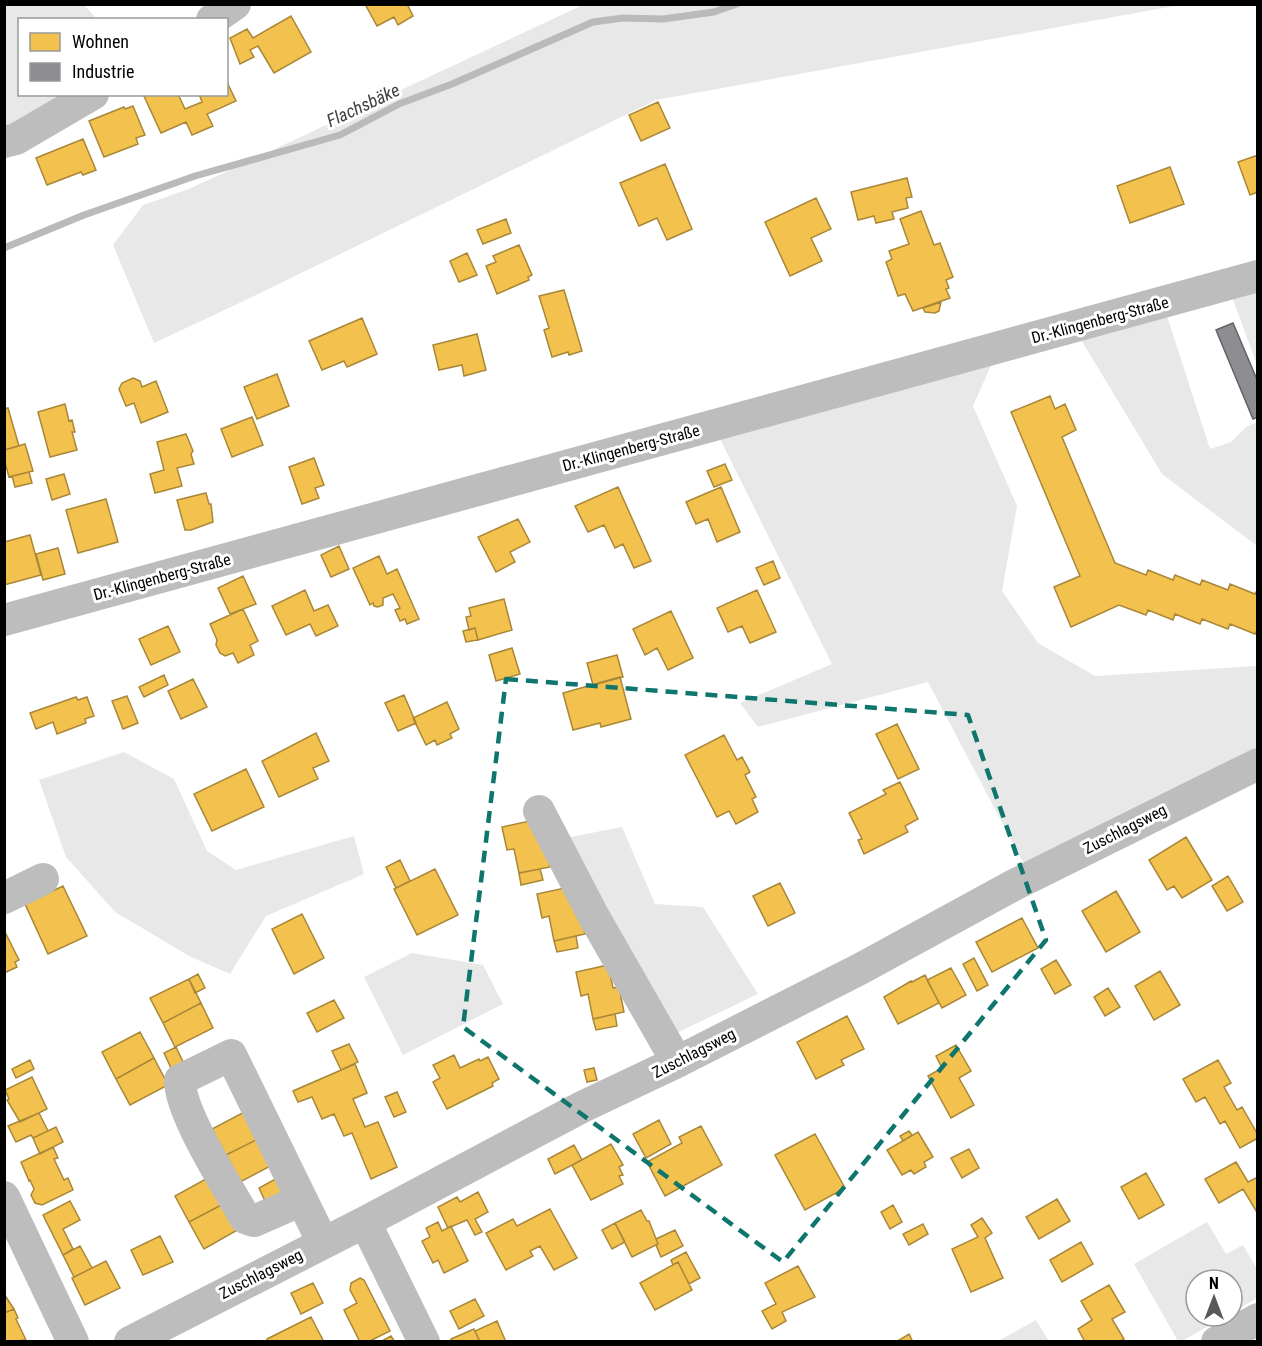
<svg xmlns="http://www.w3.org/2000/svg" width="1262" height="1346" font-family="'Roboto Condensed',sans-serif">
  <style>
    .green { fill: #e8e8e8 }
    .homes { fill: #f2c14e; stroke: #a98737; stroke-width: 1.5 }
    .industry { fill: #8d8d92; stroke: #636366; stroke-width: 1.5 }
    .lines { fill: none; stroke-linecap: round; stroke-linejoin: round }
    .stream { stroke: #bababa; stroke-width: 7 }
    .minor { stroke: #bdbdbd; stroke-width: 32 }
    .marked { fill: none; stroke: #0f766e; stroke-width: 4.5; stroke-dasharray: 12 8; stroke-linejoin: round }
    .labels { text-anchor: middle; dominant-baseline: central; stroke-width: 6; stroke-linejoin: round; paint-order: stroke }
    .street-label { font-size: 16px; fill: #000; stroke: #fff }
    .water-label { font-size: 18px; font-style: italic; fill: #3e3e3e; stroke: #fff }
  </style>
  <rect width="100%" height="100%" fill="#fff"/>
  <path class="green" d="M585 4H1180V5L656 100 248 299 154 343 113 245 143 205 189 189Z
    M5 5H84L97 19 20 20V94L69 95 5 133Z
    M1257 288V365L1231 294Z
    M1167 316 1210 449 1231 442 1246 427 1257 422V546L1162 474 1080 338Z
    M993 361 973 406 1017 506 1002 591 1038 643 1095 676 1257 666V749L1025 866 928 682 758 727 740 703 832 664 717 433Z
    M124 752 174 779 207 851 236 870 354 836 364 874 266 916 230 974 191 957 115 912 66 857 39 780Z
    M622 827 655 904 703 907 758 994 664 1039 560 839Z
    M412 953 483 965 503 1004 403 1055 364 977Z
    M1207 1222 1226 1254 1243 1245 1257 1269V1298L1232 1313V1280H1196V1316H1226L1182 1341H1178L1134 1264Z
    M1036 1320 1049 1341H998Z"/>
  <path class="homes" d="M365 4H407L413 16 398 25 394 17 377 26Z
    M291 16 311 52 274 73 258 46 250 50 254 57 240 64 230 38 247 29 253 38Z
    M226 80 236 101 207 114 213 126 192 135 186 122 161 133 143 94H178L185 109 202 102 199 94H226Z
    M658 102 670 128 641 141 629 115Z
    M133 106 145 135 136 138 138 144 104 157 89 121 124 107 125 109Z
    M83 139 96 170 83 175 81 172 47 185 36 158Z
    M1258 155V192L1250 195 1238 162Z
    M665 164 692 229 667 240 657 218 639 226 620 183Z
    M1170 167 1184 204 1130 223 1117 186Z
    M907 178 912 197 906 198 908 208 892 212 894 219 876 223 874 216 858 220 851 192Z
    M816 198 831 229 811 238 822 261 790 276 765 222Z
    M921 211 934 245 940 243 953 277 946 280 949 288 946 289 950 298 913 311 905 294 898 296 886 262 892 259 889 251 909 244 900 219Z
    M506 219 511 233 483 244 477 230Z
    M519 245 532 275 528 277 529 280 497 294 486 266 496 262 493 256Z
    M467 253 477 275 459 282 450 261Z
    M564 290 582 351 569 355 568 352 552 357 544 330 549 328 539 296Z
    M941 302 939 311 935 313 925 312 923 308Z
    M362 318 377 354 347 367 344 361 322 370 309 341Z
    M477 334 486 370 464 376 462 365 439 370 433 345Z
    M277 374 289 406 257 419 244 387Z
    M133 378 140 381 142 387 156 381 168 412 141 423 134 403 126 406 119 389 122 383Z
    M1050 396 1055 409 1065 404 1076 430 1062 437 1115 563 1146 575 1148 570 1173 580 1175 575 1200 585 1202 580 1228 590 1230 584 1255 594 1258 589V629L1255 634 1230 624 1228 629 1202 619 1200 624 1175 614 1173 620 1148 610 1146 615 1119 605 1071 627 1054 587 1080 576 1011 412Z
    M65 404 69 421 72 420 75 432H72L77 450 50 457 38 412Z
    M8 408 19 446 4 450V409Z
    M252 417 263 445 232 457 221 429Z
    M186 434 193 451 191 454 194 464 177 468 182 486 155 493 150 474 164 470 157 442Z
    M25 444 33 471 9 477 4 459V450Z
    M314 458 324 485 315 488 319 498 302 504 289 467Z
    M725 464 732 480 714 487 707 471Z
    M29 472 32 483 15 487 12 476Z
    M64 474 70 494 52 500 46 479Z
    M618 487 651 561 634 568 623 544 615 548 604 525 588 532 575 506Z
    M721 487 740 532 717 542 708 519 696 524 686 502Z
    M206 493 209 504H211L213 522 191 530H185L177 500Z
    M106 499 118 542 78 553 66 510Z
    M518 519 530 542 510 552 515 562 496 572 478 537Z
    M30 535 41 575 4 585V542Z
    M339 546 349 569 331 577 321 555Z
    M58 548 65 574 43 580 36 554Z
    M379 556 387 574 397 569 419 619 407 624 405 619 400 621 395 610 400 608 393 594 383 598V605L378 607 374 606 373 603 370 605 353 568Z
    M773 561 780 578 764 585 756 568Z
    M243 576 256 604 230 614 218 588Z
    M305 590 314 611 328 605 338 626 316 636 310 624 286 635 272 606Z
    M757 590 776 632 750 643 742 626 728 632 717 608Z
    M504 599 512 630 478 640 475 628 469 630 466 617 471 616 469 608Z
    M243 609 258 641 250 645 254 655 238 663 233 653 225 656 220 653 216 645 217 640 210 624Z
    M671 611 693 658 668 670 657 648 645 655 633 629Z
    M168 626 180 652 151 665 139 639Z
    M475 628 478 640 466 642 463 631Z
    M512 648 520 674 496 681 489 655Z
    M617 655 623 677 593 685 587 663Z
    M164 675 168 685 144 697 139 687Z
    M620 677 631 719 601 727 600 723 573 730 563 693Z
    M193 679 207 707 181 719 168 691Z
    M404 695 416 723 398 731 385 703Z
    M127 696 138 723 123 729 112 701Z
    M76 697 78 700 87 697 94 716 85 719 86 723 57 734 53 722 36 729 30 713Z
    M447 702 459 729 450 734 452 738 437 745 435 740 426 745 413 718Z
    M897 724 919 769 898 779 876 734Z
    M316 733 329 761 313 768 318 779 279 797 262 761Z
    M724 735 737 760 742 757 750 772 745 775 756 797 752 799 758 812 736 824 729 811 717 817 685 755Z
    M246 769 264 807 212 831 194 794Z
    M900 782 918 819 905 826 908 832 864 854 858 840 862 839 849 813 886 794 883 790Z
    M534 820 545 841 550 867 519 873 514 849 507 850 502 827Z
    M1186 837 1212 880 1182 898 1174 886 1167 890 1149 860Z
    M400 860 410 881 396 888 386 867Z
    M435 869 458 915 417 935 394 889Z
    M540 869 543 880 521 885 519 873Z
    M1228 876 1243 902 1227 911 1212 886Z
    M780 883 795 913 768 926 753 896Z
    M63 886 87 936 48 954 25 904Z
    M569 887 580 909 585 934 554 941 549 916 542 918 537 894Z
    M1116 891 1140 932 1106 952 1082 911Z
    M302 914 324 958 294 974 272 929Z
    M1022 918 1038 948 992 972 976 942Z
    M4 930 19 960 15 962 17 967 4 973Z
    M576 936 578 948 557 952 554 941Z
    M974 958 988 985 977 991 963 964Z
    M1056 960 1071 985 1055 994 1041 969Z
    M608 965 613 988 619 987 624 1012 593 1019 588 994 581 996 576 972Z
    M951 968 966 995 942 1008 927 980Z
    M1160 971 1180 1005 1154 1020 1135 986Z
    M198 974 205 988 195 993 189 979Z
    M925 975 939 1003 898 1024 884 997 911 981 912 982Z
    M189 979 201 1003 163 1023 150 998Z
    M1108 988 1120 1007 1105 1016 1094 997Z
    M334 1000 344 1018 317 1032 307 1013Z
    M201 1003 213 1028 175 1047 163 1023Z
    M615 1014 617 1026 596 1030 593 1019Z
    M847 1016 864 1049 841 1060 844 1065 816 1079 797 1042Z
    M140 1032 154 1058 116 1079 102 1052Z
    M349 1044 358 1062 341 1070 332 1051Z
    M956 1045 971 1071 959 1078 974 1105 951 1118 928 1076 942 1068 936 1056Z
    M176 1047 184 1064 172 1070 164 1053Z
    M454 1055 460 1068 479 1059 480 1061 488 1057 499 1079 492 1083 493 1086 447 1109 433 1082 440 1078 433 1065Z
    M154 1058 168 1085 130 1105 116 1079Z
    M30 1060 34 1069 16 1078 12 1069Z
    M1218 1060 1231 1083 1224 1087 1237 1110 1242 1107 1258 1135V1138L1240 1148 1225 1121 1220 1124 1205 1097 1196 1102 1183 1079Z
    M355 1064 367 1093 353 1099 365 1127 378 1122 397 1167 371 1179 352 1133 344 1136 334 1114 322 1119 312 1097 298 1102 293 1091Z
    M594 1068 597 1080 587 1082 584 1070Z
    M32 1077 47 1109 20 1122 7 1100 9 1099 5 1090Z
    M397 1092 406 1112 394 1117 385 1097Z
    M250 1109 264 1136 226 1155 212 1129Z
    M39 1113 48 1131 33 1138 31 1135 16 1142 8 1126Z
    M659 1120 671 1144 646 1158 633 1134Z
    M701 1126 722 1165 665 1196 647 1162 682 1143 679 1137Z
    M56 1127 63 1142 40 1154 33 1138Z
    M909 1131 912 1135 903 1141 900 1136Z
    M918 1132 933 1157 924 1162 926 1167 914 1174 911 1170 902 1175 887 1150Z
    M815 1134 845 1188 805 1210 775 1155Z
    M264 1136 278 1162 240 1182 226 1155Z
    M611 1144 623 1165 619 1167 623 1175 619 1176 623 1184 591 1200 572 1165Z
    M574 1145 582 1160 555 1174 548 1159Z
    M53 1147 58 1158 54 1159 64 1180 68 1178 73 1190 42 1205 35 1203 31 1195 34 1189 30 1180 29 1181 21 1162Z
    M969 1149 979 1168 962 1178 951 1158Z
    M1236 1162 1248 1182 1258 1177V1214L1243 1189 1219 1203 1205 1179Z
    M1146 1173 1164 1205 1139 1219 1121 1187Z
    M213 1175 227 1202 189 1222 175 1196Z
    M281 1176 289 1191 266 1203 259 1188Z
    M478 1192 488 1212 475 1219 482 1232 475 1235 467 1220 448 1228 438 1207 457 1197 460 1202Z
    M1057 1199 1070 1221 1039 1239 1026 1217Z
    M70 1201 80 1220 63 1229 73 1249 63 1255 43 1215Z
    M227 1202 241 1228 204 1249 189 1222Z
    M893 1205 902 1222 890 1229 881 1212Z
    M550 1209 577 1258 554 1270 540 1246 530 1251 533 1256 506 1270 486 1233 513 1219 517 1226Z
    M641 1210 647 1221H649L658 1244 632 1257 615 1223Z
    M982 1218 992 1233 985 1238 1003 1278 971 1292 952 1249 978 1237 971 1225Z
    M438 1222 442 1231 451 1226 468 1261 444 1273 438 1260 433 1263 422 1241 430 1237 426 1228Z
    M615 1223 625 1242 612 1249 602 1230Z
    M923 1224 928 1234 909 1245 903 1234Z
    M675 1230 683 1246 661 1257 656 1245 658 1244 656 1239Z
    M160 1236 173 1262 143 1275 131 1250Z
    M1081 1242 1093 1264 1062 1282 1050 1260Z
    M80 1246 92 1268 74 1277 63 1255Z
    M686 1252 700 1278 689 1284 678 1262 673 1265 671 1260Z
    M106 1261 120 1288 85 1305 72 1278Z
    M678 1262 692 1290 655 1310 640 1283Z
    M798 1266 815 1297 782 1312 786 1321 772 1329 762 1311 776 1304 765 1283Z
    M360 1278 364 1280 390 1331 368 1342H360L344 1310 357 1303 350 1290 351 1283Z
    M313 1283 323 1303 301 1314 291 1293Z
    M1109 1285 1125 1312 1112 1319 1124 1339 1119 1342H1085L1078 1329 1092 1320 1081 1301Z
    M4 1294 14 1309 4 1313Z
    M475 1299 484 1316 459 1329 450 1311Z
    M14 1309 18 1318 16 1319 26 1340 4 1342V1313Z
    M311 1317 324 1342H268L267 1339Z
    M497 1321 506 1342H480L475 1331Z
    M474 1329 480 1342H452L451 1339Z
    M909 1334 913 1342H896Z
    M391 1336 395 1342H380Z"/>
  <path class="industry" d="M1233 323 1258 382V417L1253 419 1216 330Z"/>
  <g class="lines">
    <path class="stream" d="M4 248 84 215 195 176 340 135 399 104 452 84 593 22 623 18 663 19 714 12 737 4"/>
    <path class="minor" d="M212 20 235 4
      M4 142 16 139 93 94
      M4 620 1258 276
      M539 811 594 917 677 1062
      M4 898 43 879
      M4 1197 73 1342
      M302 1200 254 1221 245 1218C228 1187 179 1112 180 1080L231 1055 323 1243
      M365 1222 424 1342
      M130 1342 365 1222 582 1107 677 1062 860 969 1014 885 1258 764
      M1217 1342 1258 1319"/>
  </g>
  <path class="marked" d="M506 679 968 715 1046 940 783 1262 463 1027Z"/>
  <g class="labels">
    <g class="street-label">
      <text transform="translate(1100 320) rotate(-15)">Dr.-Klingenberg-Straße</text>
      <text transform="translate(631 448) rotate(-15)">Dr.-Klingenberg-Straße</text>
      <text transform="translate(162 577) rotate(-15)">Dr.-Klingenberg-Straße</text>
      <text transform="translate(1125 829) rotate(-27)">Zuschlagsweg</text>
      <text transform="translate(694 1053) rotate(-27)">Zuschlagsweg</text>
      <text transform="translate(261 1274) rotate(-27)">Zuschlagsweg</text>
    </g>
    <g class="water-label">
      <text transform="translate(363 105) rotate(-25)">Flachsbäke</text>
    </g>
  </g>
  <rect width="1262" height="1346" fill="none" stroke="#000000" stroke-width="12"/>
  <rect x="18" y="18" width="210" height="78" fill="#ffffff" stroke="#999999" stroke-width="1.5"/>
  <rect x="30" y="33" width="30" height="18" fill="#f2c14e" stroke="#999999" stroke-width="1.5"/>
  <text x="72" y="48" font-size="18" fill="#000000">Wohnen</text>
  <rect x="30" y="63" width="30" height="18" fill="#8d8d92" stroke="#999999" stroke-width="1.5"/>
  <text x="72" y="78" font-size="18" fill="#000000">Industrie</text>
  <g transform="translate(1214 1298)"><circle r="28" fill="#ffffff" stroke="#999999" stroke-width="1.5"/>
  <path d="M0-4.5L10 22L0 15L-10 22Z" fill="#595959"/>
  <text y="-9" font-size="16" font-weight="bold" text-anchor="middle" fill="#000000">N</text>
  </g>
</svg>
